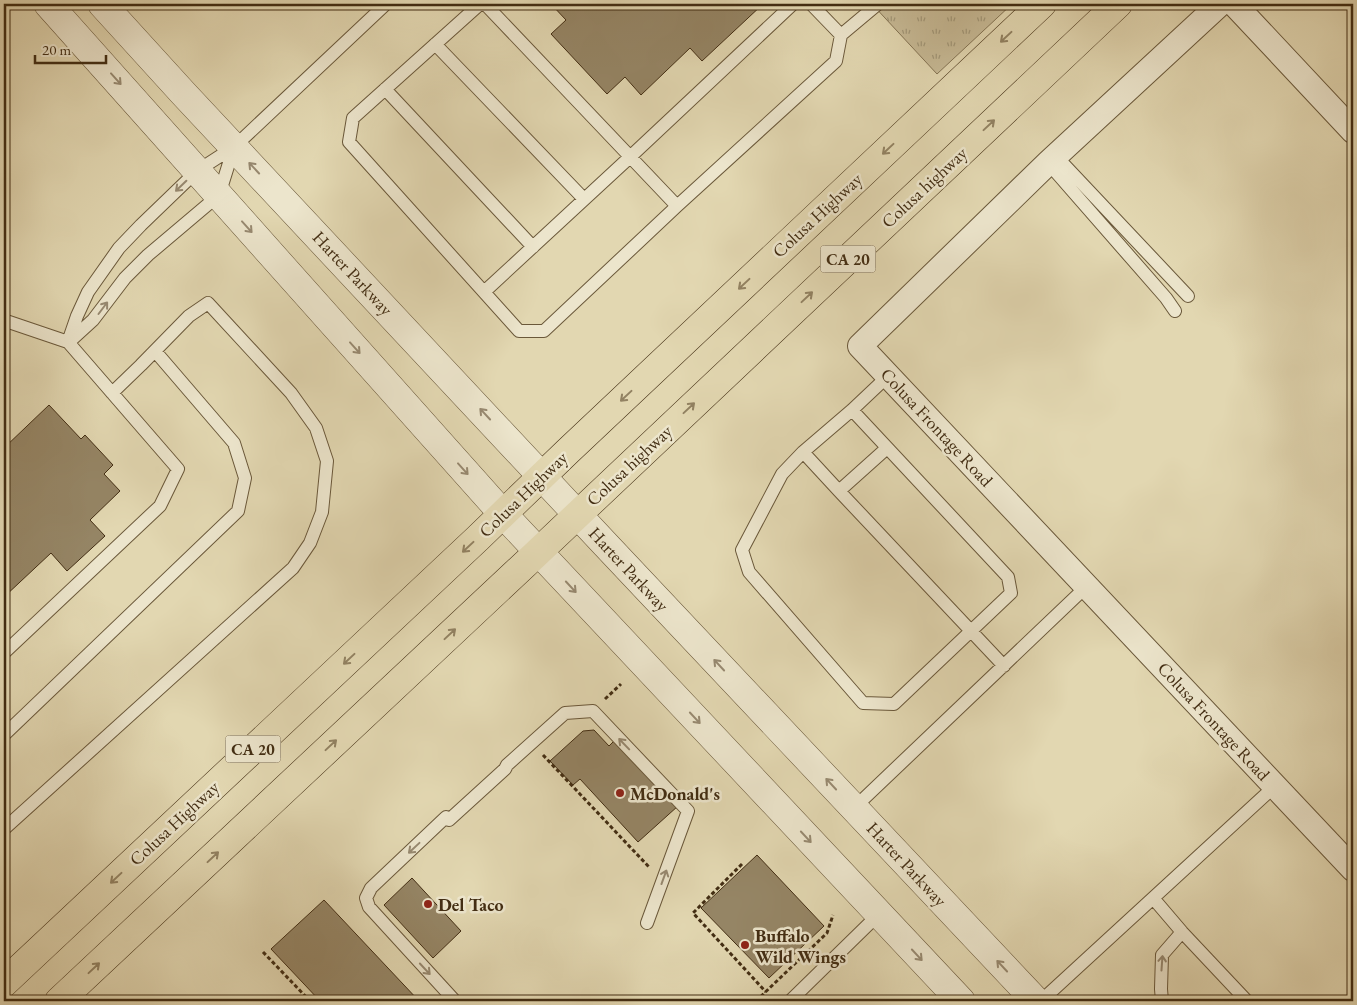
<svg xmlns="http://www.w3.org/2000/svg" width="1357" height="1005" font-family="'EB Garamond',serif">
  <style>
    .grass { fill: url(#grass-tufts); stroke: #847454 }
    .building { fill: #958565; stroke: #422d13 }
    .lines { fill: none; stroke-linecap: round; stroke-linejoin: round }
    .service-casing { stroke: #6a583a; stroke-width: 14 }
    .minor-casing { stroke: #6a583a; stroke-width: 26 }
    .tertiary-casing { stroke: #6a583a; stroke-width: 29 }
    .trunk-casing { stroke: #422d13; stroke-width: 29 }
    .path { stroke: #422d13; stroke-width: 3; stroke-dasharray: 4 2.5; stroke-linecap: butt }
    .service { stroke: #ece5cc; stroke-width: 12 }
    .minor { stroke: #ece5cc; stroke-width: 24 }
    .tertiary { stroke: #ece5cc; stroke-width: 28 }
    .trunk { stroke: #e2d7b1; stroke-width: 28 }
    .oneway { stroke: #928262 }
    .oneway2 { stroke: #978970 }
    .poi-dot { fill: #8f2418; stroke: #ece5cc; stroke-width: 2 }
    .labels { text-anchor: middle; dominant-baseline: central; stroke-width: 5; stroke-linejoin: round; paint-order: stroke }
    .shield { fill: #ece5cc; stroke: #75644a; stroke-width: 1 }
    .shield-label { font-size: 16px; font-weight: bold; fill: #422d13 }
    .street-label { font-size: 18px; fill: #422d13; stroke: #ece5cc }
    .poi-label { font-size: 18px; font-weight: bold; fill: #422d13; stroke: #ece5cc; text-anchor: start }
  </style>
  <defs>
    <pattern id="grass-tufts" width="24" height="20" patternUnits="userSpaceOnUse" patternTransform="scale(1.25)"><rect width="24" height="20" fill="#c7ba96"/><path d="M3 7l-1-3M5 7V3M7 7l1-3M15 17l-1-3M17 17v-4M19 17l1-3" fill="none" stroke="#a39879"/></pattern>
  </defs>
  <rect width="100%" height="100%" fill="#e2d7b1"/>
  <filter id="stains"><feTurbulence type="fractalNoise" baseFrequency=".004" numOctaves="4"/><feColorMatrix values="0 0 0 0 .2 0 0 0 0 .09 0 0 0 0 .02 0 0 0 .5 -.17"/></filter>
  <radialGradient id="worn" r=".72"><stop offset=".6" stop-color="#630" stop-opacity="0"/><stop offset="1" stop-color="#630" stop-opacity=".3"/></radialGradient>
  <path class="grass" d="M872 4H1012L937 74Z"/>
  <path class="building" d="M551 4H763L702 61 690 48 641 95 625 77 607 94 551 34 566 20Z
    M49 405 81 439 85 435 113 465 104 474 120 491 90 520 105 536 67 571 51 553 4 597V448Z
    M594 730 609 746 616 739 678 806 638 842 580 779 573 785 550 761 583 731Z
    M757 855 824 926 769 978 701 908Z
    M412 878 461 931 433 958 384 905Z
    M324 900 419 1001H320L271 949Z"/>
  <g class="lines">
    <defs>
      <path id="service" d="M480 4 353 118 349 142 519 331H544L677 206 836 61 841 35 811 4
        M485 4 677 206
        M841 35 878 4
        M435 44 584 199
        M385 89 533 247
        M1056 156 1188 296
        M1048 163 1166 298 1175 311
        M484 292 630 157 793 4
        M4 323 6 321 68 342 178 469 160 506 4 653
        M70 341 93 320 125 278 148 255 219 195 234 147
        M68 342 77 316 88 292 119 248 141 225 197 171 234 147 386 4
        M852 410 1008 577 1011 593 894 704 863 703 749 572 742 550 782 474 803 452 852 410 888 376
        M803 452 839 491 1004 666
        M839 491 887 448
        M4 735 238 511 245 478 234 443 155 351
        M854 808 1087 586
        M4 829 293 568 310 543 322 512 327 461 316 428 291 393 208 303 189 316 141 365 112 393
        M1153 898 1182 932 1247 1001
        M455 1001 369 907 366 898 371 888 446 817 449 820 505 769 507 765 565 713 593 711 688 811 647 923
        M790 1001 879 914
        M1041 1001 1275 786
        M1162 1001 1161 989 1162 955 1182 932"/>
      <path id="minor" d="M1220 4 1048 163 860 346 1353 869
        M1234 4 1353 131"/>
      <path id="tertiary" d="M48 4 503 514 961 1001
        M102 4 183 93 605 544 1036 1001"/>
      <path id="trunk" d="M4 983 478 538 567 452 1042 4
        M59 1001 538 552 1118 4"/>
    </defs>
    <use href="#service" class="service-casing"/>
    <use href="#minor" class="minor-casing"/>
    <use href="#tertiary" class="tertiary-casing"/>
    <use href="#trunk" class="trunk-casing"/>
    <path class="path" d="M605 699 621 684
      M543 755 649 867
      M742 864 693 913 766 992
      M263 952 310 1001
      M756 1001 827 933 833 915"/>
    <use href="#service" class="service"/>
    <use href="#minor" class="minor"/>
    <use href="#tertiary" class="tertiary"/>
    <use href="#trunk" class="trunk"/>
  </g>
  <defs><path id="oneway-shaft" d="M-6 0H5M1.5-3L5.5 0L1.5 3" fill="none" stroke-width="1.6" stroke-linecap="round" stroke-linejoin="round" transform="scale(1.25)"/></defs>
  <g class="oneway">
    <use href="#oneway-shaft" transform="translate(1006 37) rotate(137)"/>
    <use href="#oneway-shaft" transform="translate(989 125) rotate(-43)"/>
    <use href="#oneway-shaft" transform="translate(888 149) rotate(137)"/>
    <use href="#oneway-shaft" transform="translate(744 284) rotate(137)"/>
    <use href="#oneway-shaft" transform="translate(807 297) rotate(-43)"/>
    <use href="#oneway-shaft" transform="translate(626 396) rotate(137)"/>
    <use href="#oneway-shaft" transform="translate(689 408) rotate(-43)"/>
    <use href="#oneway-shaft" transform="translate(468 547) rotate(137)"/>
    <use href="#oneway-shaft" transform="translate(450 634) rotate(-43)"/>
    <use href="#oneway-shaft" transform="translate(349 659) rotate(137)"/>
    <use href="#oneway-shaft" transform="translate(331 745) rotate(-43)"/>
    <use href="#oneway-shaft" transform="translate(213 857) rotate(-43)"/>
    <use href="#oneway-shaft" transform="translate(116 878) rotate(137)"/>
    <use href="#oneway-shaft" transform="translate(94 968) rotate(-43)"/>
  </g>
  <g class="oneway2">
    <use href="#oneway-shaft" transform="translate(116 79) rotate(48)"/>
    <use href="#oneway-shaft" transform="translate(254 168) rotate(-133)"/>
    <use href="#oneway-shaft" transform="translate(181 186) rotate(136)"/>
    <use href="#oneway-shaft" transform="translate(247 227) rotate(48)"/>
    <use href="#oneway-shaft" transform="translate(103 308) rotate(-53)"/>
    <use href="#oneway-shaft" transform="translate(355 348) rotate(48)"/>
    <use href="#oneway-shaft" transform="translate(485 414) rotate(-133)"/>
    <use href="#oneway-shaft" transform="translate(463 469) rotate(48)"/>
    <use href="#oneway-shaft" transform="translate(571 587) rotate(47)"/>
    <use href="#oneway-shaft" transform="translate(719 665) rotate(-133)"/>
    <use href="#oneway-shaft" transform="translate(695 718) rotate(47)"/>
    <use href="#oneway-shaft" transform="translate(624 744) rotate(-134)"/>
    <use href="#oneway-shaft" transform="translate(831 784) rotate(-133)"/>
    <use href="#oneway-shaft" transform="translate(806 837) rotate(47)"/>
    <use href="#oneway-shaft" transform="translate(414 848) rotate(137)"/>
    <use href="#oneway-shaft" transform="translate(664 877) rotate(-70)"/>
    <use href="#oneway-shaft" transform="translate(917 955) rotate(47)"/>
    <use href="#oneway-shaft" transform="translate(1162 963) rotate(-86)"/>
    <use href="#oneway-shaft" transform="translate(1002 966) rotate(-133)"/>
    <use href="#oneway-shaft" transform="translate(425 969) rotate(47)"/>
  </g>
  <g class="poi-dot">
    <circle cx="620" cy="793" r="5"/>
    <circle cx="428" cy="904" r="5"/>
    <circle cx="745" cy="945" r="5"/>
  </g>
  <g class="labels">
    <g class="shield">
      <rect x="820.5" y="245.5" width="55" height="27" rx="4"/>
      <rect x="225.5" y="735.5" width="55" height="27" rx="4"/>
    </g>
    <g class="shield-label">
      <text x="848" y="259">CA 20</text>
      <text x="253" y="749">CA 20</text>
    </g>
    <g class="street-label">
      <text transform="translate(924 187) rotate(-43)">Colusa highway</text>
      <text transform="translate(817 215) rotate(-43)">Colusa Highway</text>
      <text transform="translate(353 273) rotate(47)">Harter Parkway</text>
      <text transform="translate(937 427) rotate(47)">Colusa Frontage Road</text>
      <text transform="translate(629 465) rotate(-43)">Colusa highway</text>
      <text transform="translate(523 494) rotate(-44)">Colusa Highway</text>
      <text transform="translate(629 569) rotate(47)">Harter Parkway</text>
      <text transform="translate(1214 721) rotate(47)">Colusa Frontage Road</text>
      <text transform="translate(174 823) rotate(-43)">Colusa Highway</text>
      <text transform="translate(907 864) rotate(47)">Harter Parkway</text>
    </g>
    <g class="poi-label">
      <text x="630" y="793">McDonald's</text>
      <text x="438" y="904">Del Taco</text>
      <text x="755" y="935">Buffalo<tspan x="755" dy="21">Wild Wings</tspan></text>
    </g>
  </g>
  <rect width="1357" height="1005" fill="none" stroke="#e2d7b1" stroke-width="20"/>
  <rect x="5" y="5" width="1347" height="995" fill="none" stroke="#422d13" stroke-width="2.5"/>
  <rect x="10" y="10" width="1337" height="985" fill="none" stroke="#422d13"/>
  <path d="M35 55v8h71v-8" fill="none" stroke="#422d13" stroke-width="2.5"/>
  <text x="42" y="55" font-size="15" fill="#422d13" stroke="#ece5cc" stroke-width="4" paint-order="stroke">20 m</text>
  <rect width="100%" height="100%" filter="url(#stains)"/>
  <rect width="100%" height="100%" fill="url(#worn)"/>
</svg>
